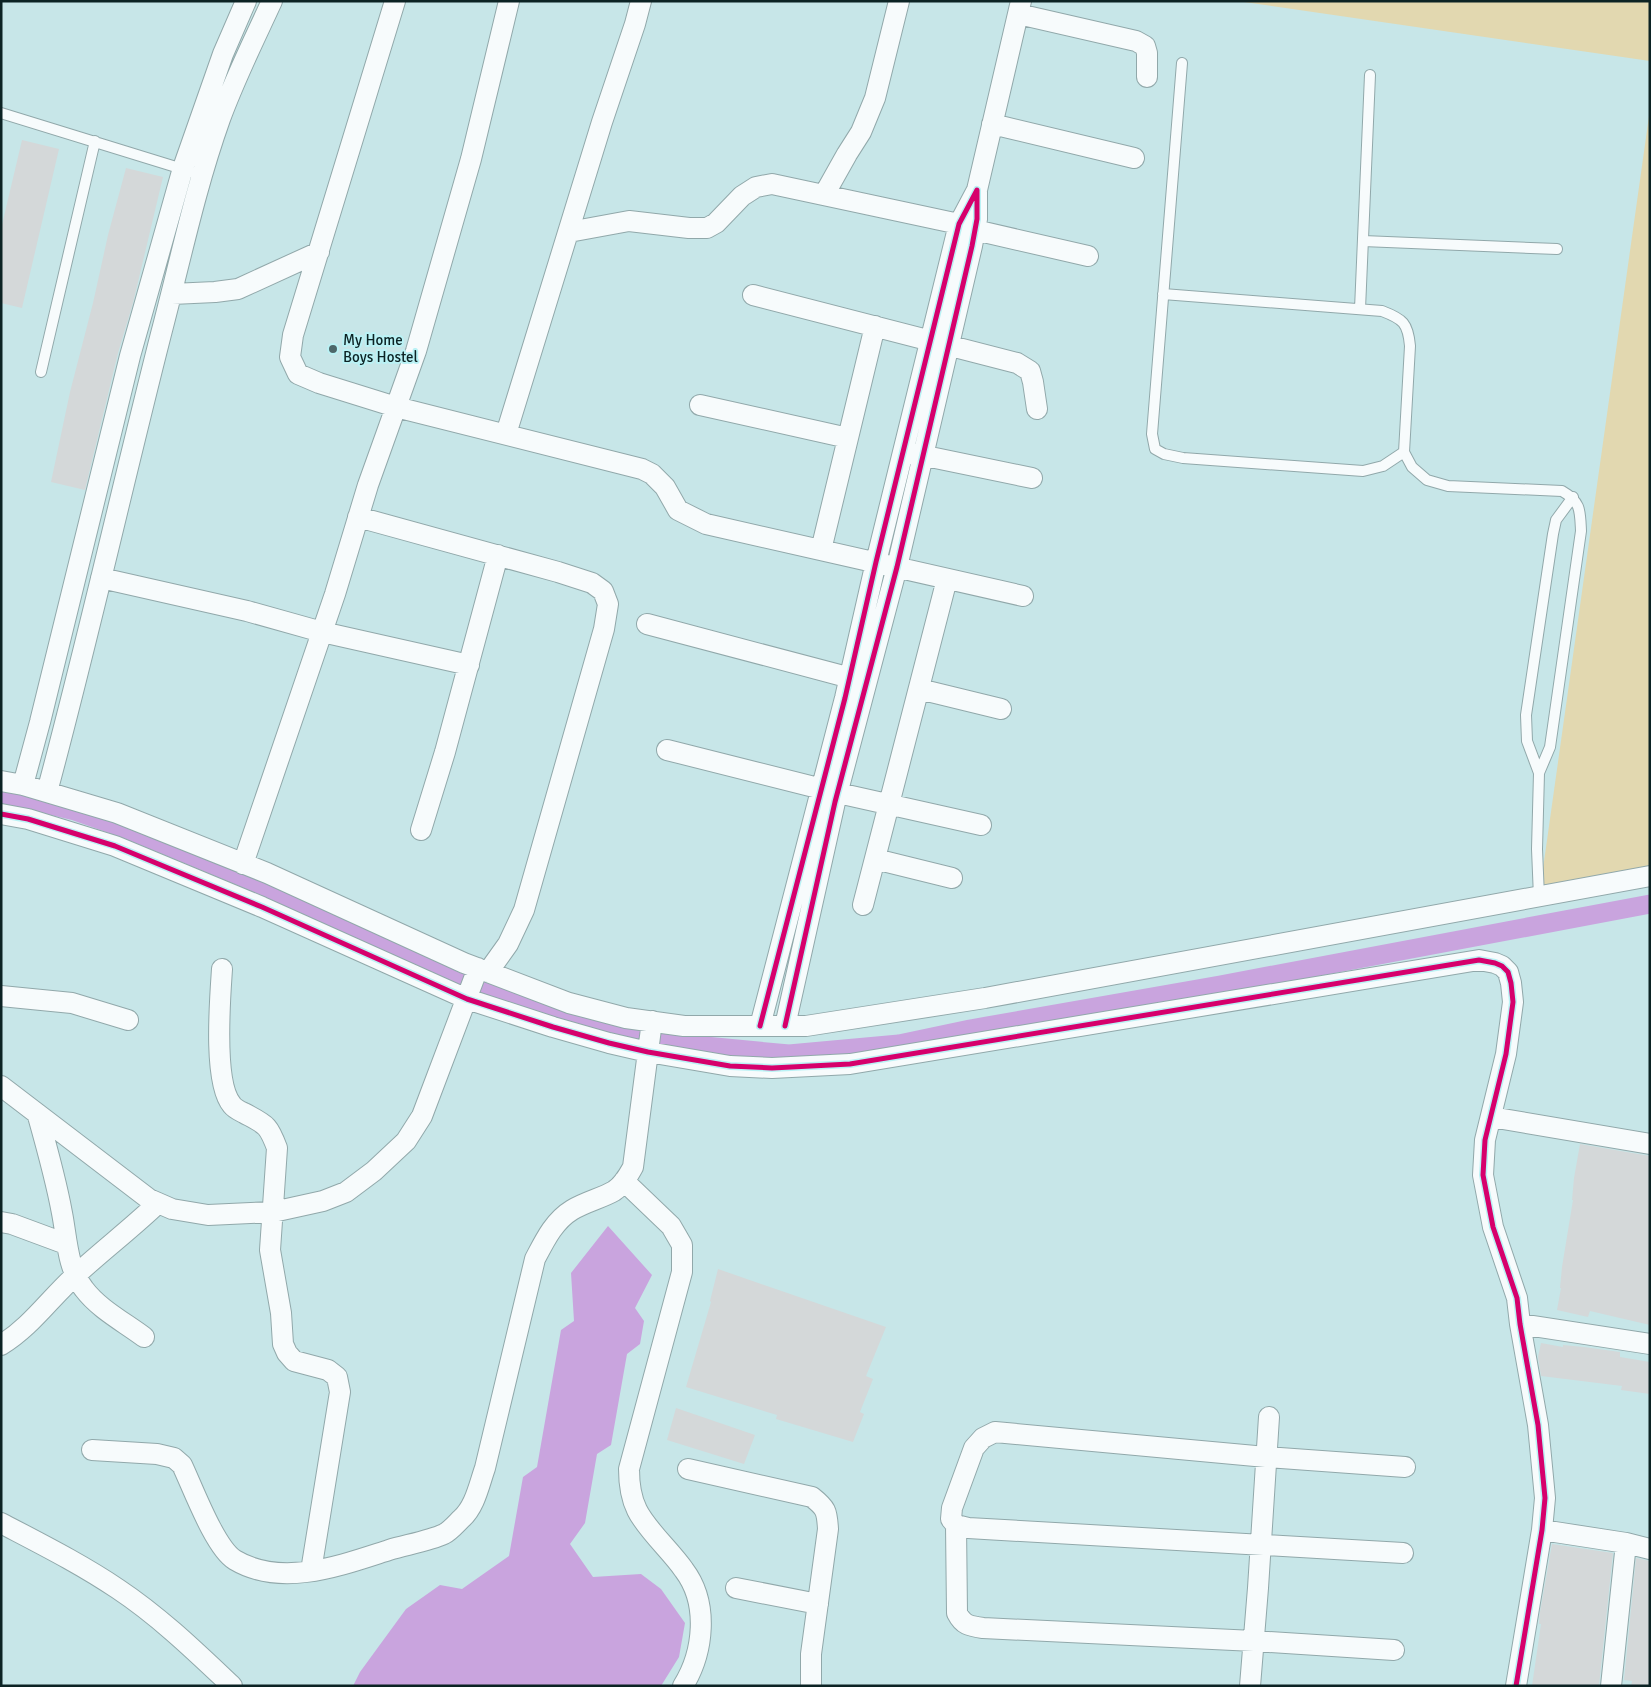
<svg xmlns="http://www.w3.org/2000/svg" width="1651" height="1687" font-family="Signika,sans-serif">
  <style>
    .green { fill: #e2d8b0 }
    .water { fill: #c9a4de }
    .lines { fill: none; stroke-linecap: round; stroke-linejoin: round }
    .canal { stroke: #c9a4de; stroke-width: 19 }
    .building { fill: #d4d8d9 }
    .service-casing { stroke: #91a8aa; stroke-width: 12 }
    .minor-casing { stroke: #91a8aa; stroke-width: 22 }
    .service { stroke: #f7fbfc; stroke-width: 10 }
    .minor { stroke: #f7fbfc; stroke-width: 20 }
    .cycleway-casing { stroke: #baf2f5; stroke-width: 8 }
    .cycleway { stroke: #d6006c; stroke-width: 5 }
    .poi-dot { fill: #4d6769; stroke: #baf2f5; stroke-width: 2 }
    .labels { text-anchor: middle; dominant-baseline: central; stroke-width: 4; stroke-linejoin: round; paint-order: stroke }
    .poi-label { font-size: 15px; fill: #0c2324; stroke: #baf2f5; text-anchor: start }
  </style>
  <rect width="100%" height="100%" fill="#c7e6e8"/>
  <path class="green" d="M1237 1H1650V61Z
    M1650 109V874L1539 897Z"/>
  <path class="water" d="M608 1226 652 1275 635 1308 644 1321 640 1344 627 1354 611 1445 597 1454 585 1523 570 1544 593 1577 641 1574 661 1589 685 1623 679 1657 661 1686H353L360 1672 406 1609 440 1585 462 1589 509 1556 523 1477 537 1467 561 1330 574 1321 571 1273Z"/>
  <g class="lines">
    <path class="canal" d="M1 795 20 798 75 811 129 830 264 886 465 977 537 1007 635 1035 684 1044 789 1054 899 1044 970 1029 1220 985 1650 904"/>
  </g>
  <path class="building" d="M22 140 59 149 22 308 1 303V229Z
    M126 168 163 177 133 303 118 353 85 490 51 482 70 392 93 303 108 235Z
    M1580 1144 1650 1156V1325L1590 1311 1588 1317 1557 1310 1561 1288H1560L1562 1267 1573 1200H1572L1574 1178Z
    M718 1269 886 1327 866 1376 873 1379 860 1412 864 1414 853 1442 776 1419 777 1415 686 1387 711 1302 710 1301Z
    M1541 1343 1563 1347V1345L1584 1347 1620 1352V1357L1650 1362V1394L1621 1390 1622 1386 1541 1376 1538 1357Z
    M676 1408 755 1435 744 1464 667 1440Z
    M1552 1544 1613 1553 1599 1686H1532L1541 1624H1539L1540 1612Z
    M1636 1558 1650 1561 1649 1686H1631L1632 1681 1624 1680Z"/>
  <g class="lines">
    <defs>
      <path id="service" d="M1182 63 1152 434 1155 449 1164 454 1183 458 1363 471 1383 466 1404 452
        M1 113 202 175
        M1363 241 1557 249
        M1163 294 1382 311C1403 319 1408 323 1410 346L1404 452 1412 467 1427 480 1448 486 1562 491C1581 502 1580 510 1581 531L1550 747 1539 773
        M1360 309 1370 75
        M41 372 95 141
        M1539 897 1537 849 1539 773 1527 741 1526 715 1553 534 1556 520 1573 497"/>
      <path id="minor" d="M395 1 293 335 290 357 298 374 319 383 396 407 642 469 652 474 665 487 678 510 706 524 1023 596
        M1018 14 1136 41 1145 46 1147 53V77
        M992 124 1134 158
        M977 190 1021 1
        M824 195 847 154 861 132 875 98 899 1
        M569 232 629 221 689 228H707L716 223 742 196 756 187 772 184 959 224 975 230 1088 256
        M172 294 215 292 238 289 319 252
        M753 295 1017 363 1030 371 1033 382 1037 409
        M700 405 848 438
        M506 434 602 122 635 24 641 1
        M911 453 1032 478
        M358 517 558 572 592 583 603 591 608 604 604 629 524 910 508 944 488 972
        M821 550 875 326
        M101 578 247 611 322 632 469 665
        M647 624 862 681
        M919 689 1001 709
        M667 750 838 793 981 825
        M1 781 23 785 117 813 267 873 464 963 569 1003 626 1018 684 1026H806L985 998 1650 876
        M23 785 40 722 130 356 183 168 223 54 246 1
        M47 792C88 640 122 487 161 334 180 262 195 189 220 119 235 78 254 40 272 1
        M1 814 28 819 115 846 262 907 467 999 553 1027 609 1043 648 1052 730 1066 772 1068 850 1064 1479 960 1495 963 1502 966 1508 972 1511 983 1513 1002 1506 1054 1485 1140 1483 1175 1493 1227 1517 1298 1520 1324 1538 1425 1545 1498 1542 1530 1516 1686
        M421 830 445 752 498 555
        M875 859 952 878
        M243 864 335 594 368 485 416 351 471 159 509 1
        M863 905 947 579
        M222 969C220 999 213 1083 232 1105 235 1109 240 1111 244 1113 266 1125 268 1124 277 1148L270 1250 281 1313 283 1344 287 1353 294 1361 328 1370 337 1377 340 1392 311 1571
        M1 996 72 1003 128 1020
        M760 1026 845 698 876 562 959 224 977 190V219L972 246 897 567 835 802 785 1026
        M1 1086 149 1199 172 1209 208 1215 273 1212 323 1201 346 1192 374 1171 406 1141 422 1116 478 968
        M38 1116C47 1148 56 1180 62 1213 67 1238 67 1268 84 1289 99 1309 124 1322 144 1337
        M1491 1117 1650 1144
        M624 1181 671 1226 682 1245V1272L629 1469C629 1483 630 1496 637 1510 646 1529 671 1551 684 1570 709 1603 704 1652 683 1686
        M1 1222 12 1224 66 1244
        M1520 1324 1650 1344
        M1 1345C31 1327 51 1297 77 1274 103 1250 132 1228 158 1203
        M92 1450 157 1454 174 1458 182 1465C193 1488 215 1548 235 1560 282 1588 342 1565 389 1550 405 1545 429 1541 444 1534 450 1531 456 1524 461 1519 475 1507 479 1485 485 1468L535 1259C545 1240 554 1221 572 1210 585 1202 602 1198 614 1191 623 1185 628 1176 633 1167L652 1021
        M688 1469 812 1497C826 1508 827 1511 828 1529L811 1654V1686
        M1 1523C41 1544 81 1564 118 1589 160 1617 196 1652 232 1686
        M956 1525 957 1613C963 1625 969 1626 983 1628L1254 1641 1394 1650
        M1542 1530 1626 1543 1650 1549
        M1403 1553 968 1528 956 1525 951 1519 952 1508 974 1448 983 1438 995 1432 1266 1457 1405 1467
        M736 1588 818 1604
        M1250 1686 1258 1588 1269 1417
        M1611 1686 1626 1543"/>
    </defs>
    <use href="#service" class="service-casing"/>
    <use href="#minor" class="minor-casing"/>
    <use href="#service" class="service"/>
    <use href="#minor" class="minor"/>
    <defs>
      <path id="cycleway" d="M1 814 28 819 115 846 262 907 467 999 553 1027 609 1043 648 1052 730 1066 772 1068 850 1064 1479 960 1495 963 1502 966 1508 972 1511 983 1513 1002 1506 1054 1485 1140 1483 1175 1493 1227 1517 1298 1520 1324 1538 1425 1545 1498 1542 1530 1516 1686
        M760 1026 845 698 876 562 959 224 977 190V219L972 246 897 567 835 802 785 1026"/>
    </defs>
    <use href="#cycleway" class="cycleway-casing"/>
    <use href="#cycleway" class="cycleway"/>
  </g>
  <circle class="poi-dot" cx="333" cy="349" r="5"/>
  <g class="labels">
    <g class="poi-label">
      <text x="343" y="340">My Home<tspan x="343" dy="17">Boys Hostel</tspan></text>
    </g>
  </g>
  <rect width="1651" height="1687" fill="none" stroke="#0c2324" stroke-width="5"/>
</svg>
